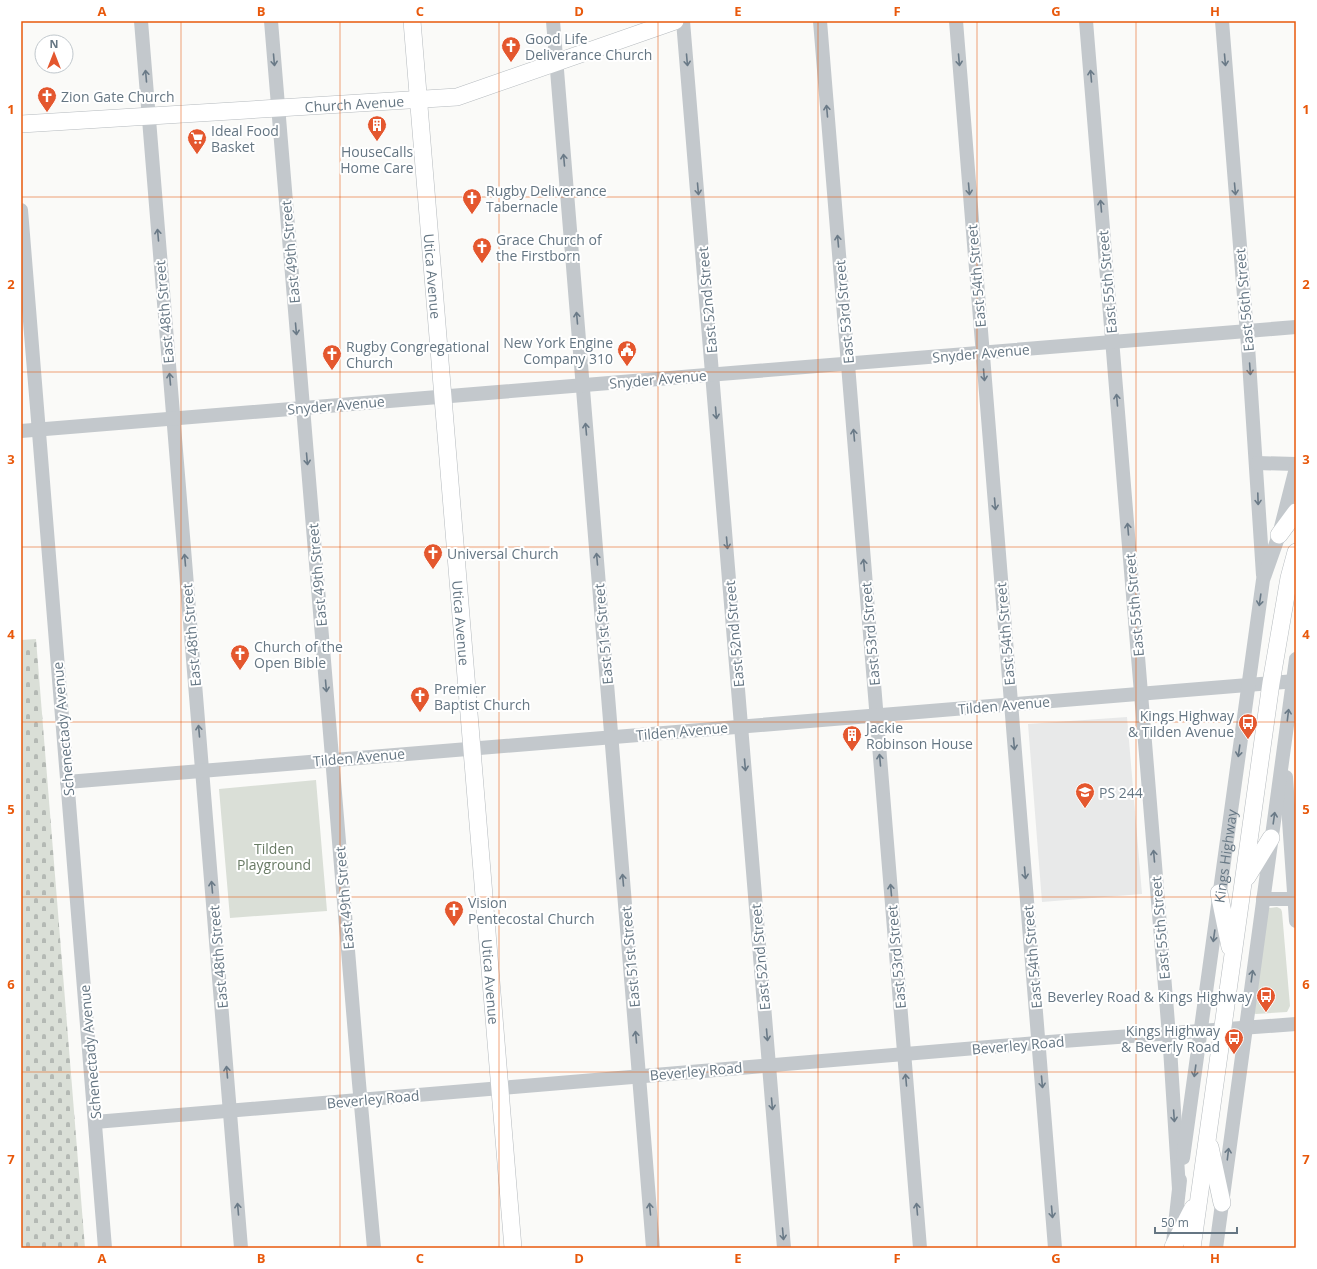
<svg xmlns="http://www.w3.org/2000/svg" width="1317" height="1269" font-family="'Open Sans',sans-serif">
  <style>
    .built { fill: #e8e9e9 }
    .cemetery { fill: url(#cemetery-stones) }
    .park { fill: #dadfd7 }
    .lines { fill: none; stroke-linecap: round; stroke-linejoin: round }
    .major-casing { stroke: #b5babe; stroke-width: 18 }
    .minor { stroke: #c3c8cc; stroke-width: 14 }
    .major { stroke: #fff; stroke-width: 17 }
    .oneway { stroke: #6a7a87 }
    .grid { fill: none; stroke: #e8590c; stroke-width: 1; stroke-opacity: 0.55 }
    .labels { text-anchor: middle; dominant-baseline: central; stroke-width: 4; stroke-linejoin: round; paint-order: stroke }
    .poi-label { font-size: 14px; fill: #657683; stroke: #fff; text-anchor: start }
    .street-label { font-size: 14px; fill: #657683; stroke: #fff }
    .park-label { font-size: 14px; fill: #687a64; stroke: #fff }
    .neatline { fill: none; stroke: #e8590c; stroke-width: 1.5 }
    .grid-label { font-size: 13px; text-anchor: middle; font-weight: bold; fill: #e8590c }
  </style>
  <defs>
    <pattern id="cemetery-stones" width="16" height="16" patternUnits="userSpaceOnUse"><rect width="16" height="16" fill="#dadfd7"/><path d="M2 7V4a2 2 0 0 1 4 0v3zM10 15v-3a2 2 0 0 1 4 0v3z" fill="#b4b9b4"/></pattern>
  </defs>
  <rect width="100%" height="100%" fill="#fafaf8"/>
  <path class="built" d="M1127 717 1142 894 1042 902 1028 724Z"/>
  <path class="cemetery" d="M36 639 85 1248H21V640Z"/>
  <path class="park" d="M316 780 327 911 230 918 219 789Z
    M1277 907 1281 909 1282 912 1290 1006 1287 1012 1256 1014 1253 1013 1267 910 1269 908Z"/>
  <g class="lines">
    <defs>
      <g id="major">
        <path id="s2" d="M412 21 513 1248"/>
        <path id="s3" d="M21 124 457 97 675 21"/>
        <path d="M1279 535 1296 512"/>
        <path d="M1247 877 1271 838"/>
        <path d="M1219 893 1230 947"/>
        <path d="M1210 1147 1222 1203"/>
        <path d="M1173 1247 1193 1208"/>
        <path d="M1192 1248 1271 683 1289 578 1296 552"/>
      </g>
    </defs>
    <use href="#major" class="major-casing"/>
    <g class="minor">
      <path d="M141 21 241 1248"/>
      <path d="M271 21 359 1083 374 1248"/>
      <path d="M553 21 653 1248"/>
      <path d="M683 21 784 1248"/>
      <path d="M820 21 920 1248"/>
      <path d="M956 21 1055 1248"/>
      <path d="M1086 21 1170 1048 1179 1189"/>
      <path d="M1222 21 1248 346 1263 575"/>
      <path d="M21 210 105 1248"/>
      <path d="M21 431 1296 327"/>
      <path d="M1257 463 1296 464"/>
      <path d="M1286 777 1296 921"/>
      <path d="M67 782 1296 681"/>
      <path d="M1263 899H1294"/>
      <path d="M95 1122 1049 1042 1296 1024"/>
      <path id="s1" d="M1183 1158 1263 580 1279 535 1296 468"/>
      <path d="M1173 1243 1180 1180"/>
      <path d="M1216 1248 1296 659"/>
    </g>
    <use href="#major" class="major"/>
  </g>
  <defs><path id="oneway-shaft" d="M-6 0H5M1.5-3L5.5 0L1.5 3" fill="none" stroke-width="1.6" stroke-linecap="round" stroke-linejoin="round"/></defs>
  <g class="oneway">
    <use href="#oneway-shaft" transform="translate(274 60) rotate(85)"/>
    <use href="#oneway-shaft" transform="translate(687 60) rotate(85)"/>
    <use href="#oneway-shaft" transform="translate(959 60) rotate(85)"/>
    <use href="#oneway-shaft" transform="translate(1225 60) rotate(85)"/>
    <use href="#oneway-shaft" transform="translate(146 76) rotate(-95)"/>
    <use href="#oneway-shaft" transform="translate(1091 76) rotate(-95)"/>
    <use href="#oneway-shaft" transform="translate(827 111) rotate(-95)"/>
    <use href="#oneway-shaft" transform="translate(564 160) rotate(-95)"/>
    <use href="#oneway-shaft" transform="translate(698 189) rotate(85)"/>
    <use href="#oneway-shaft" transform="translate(969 189) rotate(85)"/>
    <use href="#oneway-shaft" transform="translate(1235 189) rotate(85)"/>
    <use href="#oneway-shaft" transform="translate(1101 206) rotate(-95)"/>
    <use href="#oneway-shaft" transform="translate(158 235) rotate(-95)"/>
    <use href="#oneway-shaft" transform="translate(838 241) rotate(-95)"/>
    <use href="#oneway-shaft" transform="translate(577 318) rotate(-95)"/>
    <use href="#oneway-shaft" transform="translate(296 329) rotate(85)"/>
    <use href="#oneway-shaft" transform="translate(1250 369) rotate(86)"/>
    <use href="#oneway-shaft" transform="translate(984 375) rotate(85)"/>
    <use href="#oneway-shaft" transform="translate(170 379) rotate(-95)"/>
    <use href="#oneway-shaft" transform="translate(1117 400) rotate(-95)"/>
    <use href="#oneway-shaft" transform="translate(716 413) rotate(85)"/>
    <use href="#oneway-shaft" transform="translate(586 429) rotate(-95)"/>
    <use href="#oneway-shaft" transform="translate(854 435) rotate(-95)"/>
    <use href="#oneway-shaft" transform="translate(307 459) rotate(85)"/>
    <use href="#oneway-shaft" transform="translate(1258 499) rotate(88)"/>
    <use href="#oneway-shaft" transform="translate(995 504) rotate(85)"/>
    <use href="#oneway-shaft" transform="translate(1128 529) rotate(-95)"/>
    <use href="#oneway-shaft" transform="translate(727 543) rotate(85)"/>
    <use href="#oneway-shaft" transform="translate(597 559) rotate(-95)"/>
    <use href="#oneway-shaft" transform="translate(185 560) rotate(-95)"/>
    <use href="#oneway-shaft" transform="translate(864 565) rotate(-95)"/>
    <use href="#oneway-shaft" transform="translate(1260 600) rotate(98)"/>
    <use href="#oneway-shaft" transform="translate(326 686) rotate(85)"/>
    <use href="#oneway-shaft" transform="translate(1288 715) rotate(-83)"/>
    <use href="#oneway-shaft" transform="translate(199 731) rotate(-95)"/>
    <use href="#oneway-shaft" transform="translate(1014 744) rotate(85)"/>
    <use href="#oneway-shaft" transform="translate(1239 751) rotate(98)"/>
    <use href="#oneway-shaft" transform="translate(880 760) rotate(-95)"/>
    <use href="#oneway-shaft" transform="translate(745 765) rotate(85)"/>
    <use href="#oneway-shaft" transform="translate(1274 818) rotate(-82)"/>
    <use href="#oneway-shaft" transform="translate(1154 856) rotate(-95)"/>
    <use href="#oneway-shaft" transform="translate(1025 873) rotate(85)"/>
    <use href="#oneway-shaft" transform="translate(623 880) rotate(-95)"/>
    <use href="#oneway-shaft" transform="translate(212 887) rotate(-95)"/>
    <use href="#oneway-shaft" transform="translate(891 890) rotate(-95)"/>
    <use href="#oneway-shaft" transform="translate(1214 936) rotate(98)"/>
    <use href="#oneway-shaft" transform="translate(1252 976) rotate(-82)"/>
    <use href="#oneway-shaft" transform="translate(767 1035) rotate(85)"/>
    <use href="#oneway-shaft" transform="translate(636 1037) rotate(-95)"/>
    <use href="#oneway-shaft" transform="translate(1195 1071) rotate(98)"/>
    <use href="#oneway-shaft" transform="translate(227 1072) rotate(-95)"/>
    <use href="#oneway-shaft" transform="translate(906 1080) rotate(-95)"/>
    <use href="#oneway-shaft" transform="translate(1042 1082) rotate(85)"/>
    <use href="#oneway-shaft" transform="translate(772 1104) rotate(85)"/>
    <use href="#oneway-shaft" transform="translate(1174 1116) rotate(86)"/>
    <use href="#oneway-shaft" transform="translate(1228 1154) rotate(-83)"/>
    <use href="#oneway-shaft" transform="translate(238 1209) rotate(-95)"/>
    <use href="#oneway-shaft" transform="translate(650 1209) rotate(-95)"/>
    <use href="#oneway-shaft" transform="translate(917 1209) rotate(-95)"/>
    <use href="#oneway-shaft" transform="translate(1052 1212) rotate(85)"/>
    <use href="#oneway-shaft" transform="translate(783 1234) rotate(85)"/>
  </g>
  <path class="grid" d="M181 21V1248M340 21V1248M499 21V1248M658 21V1248M818 21V1248M977 21V1248M1136 21V1248M21 197H1296M21 372H1296M21 547H1296M21 722H1296M21 897H1296M21 1072H1296"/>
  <defs>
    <symbol id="church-pin" viewBox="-11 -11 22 30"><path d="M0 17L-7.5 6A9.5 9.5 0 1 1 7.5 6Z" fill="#e4572e" stroke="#fff"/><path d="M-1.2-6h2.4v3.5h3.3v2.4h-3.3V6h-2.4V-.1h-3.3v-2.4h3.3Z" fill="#fff"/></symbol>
    <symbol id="building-pin" viewBox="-11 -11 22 30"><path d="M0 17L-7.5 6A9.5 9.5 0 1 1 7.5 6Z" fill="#e4572e" stroke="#fff"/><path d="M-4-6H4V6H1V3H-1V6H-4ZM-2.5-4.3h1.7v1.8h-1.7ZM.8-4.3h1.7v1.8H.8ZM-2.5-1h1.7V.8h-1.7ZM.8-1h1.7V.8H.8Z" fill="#fff"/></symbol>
    <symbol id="supermarket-pin" viewBox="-11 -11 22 30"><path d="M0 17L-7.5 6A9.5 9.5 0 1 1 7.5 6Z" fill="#e4572e" stroke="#fff"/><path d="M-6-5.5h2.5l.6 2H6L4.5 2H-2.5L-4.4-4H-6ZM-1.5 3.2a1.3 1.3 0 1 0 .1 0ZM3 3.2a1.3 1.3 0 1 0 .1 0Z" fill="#fff"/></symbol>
    <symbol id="civic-pin" viewBox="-11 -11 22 30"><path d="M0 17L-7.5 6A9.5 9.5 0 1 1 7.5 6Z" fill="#e4572e" stroke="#fff"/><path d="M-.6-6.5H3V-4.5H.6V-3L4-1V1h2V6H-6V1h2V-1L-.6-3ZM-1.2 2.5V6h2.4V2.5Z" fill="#fff"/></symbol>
    <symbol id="bus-pin" viewBox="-11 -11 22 30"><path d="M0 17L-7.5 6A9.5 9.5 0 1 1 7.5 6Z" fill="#e4572e" stroke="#fff"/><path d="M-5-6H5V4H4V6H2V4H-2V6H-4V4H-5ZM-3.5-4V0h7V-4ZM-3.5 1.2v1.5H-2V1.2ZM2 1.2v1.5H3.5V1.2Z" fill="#fff"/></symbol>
    <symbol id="school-pin" viewBox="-11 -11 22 30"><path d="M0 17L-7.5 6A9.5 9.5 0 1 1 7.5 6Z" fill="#e4572e" stroke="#fff"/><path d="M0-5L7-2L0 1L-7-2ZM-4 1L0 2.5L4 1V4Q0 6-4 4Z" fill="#fff"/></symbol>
  </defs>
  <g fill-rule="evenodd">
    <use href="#church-pin" x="500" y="35" width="22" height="30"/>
    <use href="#church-pin" x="36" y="85" width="22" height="30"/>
    <use href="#building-pin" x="366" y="114" width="22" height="30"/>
    <use href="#supermarket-pin" x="186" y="127" width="22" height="30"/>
    <use href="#church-pin" x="461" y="187" width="22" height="30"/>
    <use href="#church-pin" x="471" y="236" width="22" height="30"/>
    <use href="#civic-pin" x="616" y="339" width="22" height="30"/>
    <use href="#church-pin" x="321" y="343" width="22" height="30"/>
    <use href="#church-pin" x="422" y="542" width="22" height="30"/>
    <use href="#church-pin" x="229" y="643" width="22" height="30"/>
    <use href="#church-pin" x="409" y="685" width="22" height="30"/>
    <use href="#bus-pin" x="1237" y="712" width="22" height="30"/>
    <use href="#building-pin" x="841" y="724" width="22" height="30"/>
    <use href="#school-pin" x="1074" y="781" width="22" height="30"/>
    <use href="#church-pin" x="443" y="899" width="22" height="30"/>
    <use href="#bus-pin" x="1255" y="985" width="22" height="30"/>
    <use href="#bus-pin" x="1223" y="1027" width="22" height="30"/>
  </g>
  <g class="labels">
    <g class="poi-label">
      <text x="525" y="38">Good Life<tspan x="525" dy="16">Deliverance Church</tspan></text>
      <text x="61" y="96">Zion Gate Church</text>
      <text x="211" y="130">Ideal Food<tspan x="211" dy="16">Basket</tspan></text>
      <text x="377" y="151" text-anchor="middle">HouseCalls<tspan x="377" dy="16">Home Care</tspan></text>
      <text x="486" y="190">Rugby Deliverance<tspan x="486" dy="16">Tabernacle</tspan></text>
      <text x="496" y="239">Grace Church of<tspan x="496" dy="16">the Firstborn</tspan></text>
      <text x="613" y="342" text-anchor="end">New York Engine<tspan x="613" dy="16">Company 310</tspan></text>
      <text x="346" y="346">Rugby Congregational<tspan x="346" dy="16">Church</tspan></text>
      <text x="447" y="553">Universal Church</text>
      <text x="254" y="646">Church of the<tspan x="254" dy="16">Open Bible</tspan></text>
      <text x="434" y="688">Premier<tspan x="434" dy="16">Baptist Church</tspan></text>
      <text x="1234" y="715" text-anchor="end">Kings Highway<tspan x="1234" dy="16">&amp; Tilden Avenue</tspan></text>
      <text x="866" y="727">Jackie<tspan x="866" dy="16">Robinson House</tspan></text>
      <text x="1099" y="792">PS 244</text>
      <text x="468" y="902">Vision<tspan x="468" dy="16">Pentecostal Church</tspan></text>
      <text x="1252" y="996" text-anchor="end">Beverley Road &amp; Kings Highway</text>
      <text x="1220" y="1030" text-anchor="end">Kings Highway<tspan x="1220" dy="16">&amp; Beverly Road</tspan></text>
    </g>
    <g class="street-label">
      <text stroke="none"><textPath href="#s3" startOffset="334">Church Avenue</textPath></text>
      <text transform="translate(290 252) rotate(-95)">East 49th Street</text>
      <text stroke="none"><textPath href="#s2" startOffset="256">Utica Avenue</textPath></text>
      <text transform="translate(976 276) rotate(-95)">East 54th Street</text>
      <text transform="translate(1107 282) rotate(-95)">East 55th Street</text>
      <text transform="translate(707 300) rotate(-95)">East 52nd Street</text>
      <text transform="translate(1244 300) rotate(-95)">East 56th Street</text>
      <text transform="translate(164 312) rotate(-95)">East 48th Street</text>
      <text transform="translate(844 312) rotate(-95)">East 53rd Street</text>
      <text transform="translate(981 353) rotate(-5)">Snyder Avenue</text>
      <text transform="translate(658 379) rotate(-5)">Snyder Avenue</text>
      <text transform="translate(336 405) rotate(-5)">Snyder Avenue</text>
      <text transform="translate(317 575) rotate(-95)">East 49th Street</text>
      <text transform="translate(1134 605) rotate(-95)">East 55th Street</text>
      <text stroke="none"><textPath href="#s2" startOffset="604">Utica Avenue</textPath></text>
      <text transform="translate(603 634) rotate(-95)">East 51st Street</text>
      <text transform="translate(734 634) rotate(-95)">East 52nd Street</text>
      <text transform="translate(870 634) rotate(-95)">East 53rd Street</text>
      <text transform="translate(1005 634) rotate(-95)">East 54th Street</text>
      <text transform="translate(191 635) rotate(-95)">East 48th Street</text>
      <text transform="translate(1004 705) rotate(-5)">Tilden Avenue</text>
      <text transform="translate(63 729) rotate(-95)">Schenectady Avenue</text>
      <text transform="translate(682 731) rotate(-5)">Tilden Avenue</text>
      <text transform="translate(359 757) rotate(-5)">Tilden Avenue</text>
      <text stroke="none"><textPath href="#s1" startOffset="305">Kings Highway</textPath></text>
      <text transform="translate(344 898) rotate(-95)">East 49th Street</text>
      <text transform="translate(1160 928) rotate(-95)">East 55th Street</text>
      <text transform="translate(218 957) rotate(-95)">East 48th Street</text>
      <text transform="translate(630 957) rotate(-95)">East 51st Street</text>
      <text transform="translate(760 957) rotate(-95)">East 52nd Street</text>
      <text transform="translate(896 957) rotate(-95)">East 53rd Street</text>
      <text transform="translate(1032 957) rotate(-95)">East 54th Street</text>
      <text stroke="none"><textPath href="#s2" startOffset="964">Utica Avenue</textPath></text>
      <text transform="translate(1018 1045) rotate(-5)">Beverley Road</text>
      <text transform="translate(90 1052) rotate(-95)">Schenectady Avenue</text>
      <text transform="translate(696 1071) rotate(-5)">Beverley Road</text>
      <text transform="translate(373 1099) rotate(-5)">Beverley Road</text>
    </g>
    <g class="park-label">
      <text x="274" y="848">Tilden<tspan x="274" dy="16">Playground</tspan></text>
    </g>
  </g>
  <rect width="1317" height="1269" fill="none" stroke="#ffffff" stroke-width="44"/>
  <g transform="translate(54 54)"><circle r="19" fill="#ffffff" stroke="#c1c8cd"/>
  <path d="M0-3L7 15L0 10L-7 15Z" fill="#e4572e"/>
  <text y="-6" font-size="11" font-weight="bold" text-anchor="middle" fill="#657683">N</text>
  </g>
  <path d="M1155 1227v6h82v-6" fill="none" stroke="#657683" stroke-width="2"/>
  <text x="1161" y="1227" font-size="12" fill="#657683" stroke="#ffffff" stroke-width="3" paint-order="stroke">50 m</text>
  <rect x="22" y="22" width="1273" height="1225" class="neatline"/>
  <g class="grid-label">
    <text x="102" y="16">A</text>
    <text x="261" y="16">B</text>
    <text x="420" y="16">C</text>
    <text x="579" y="16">D</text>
    <text x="738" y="16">E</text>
    <text x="897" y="16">F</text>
    <text x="1056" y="16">G</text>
    <text x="1215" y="16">H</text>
    <text x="11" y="114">1</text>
    <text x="1306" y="114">1</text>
    <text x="11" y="289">2</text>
    <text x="1306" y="289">2</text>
    <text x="11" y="464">3</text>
    <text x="1306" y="464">3</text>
    <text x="11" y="639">4</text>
    <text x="1306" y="639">4</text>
    <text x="11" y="814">5</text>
    <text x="1306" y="814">5</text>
    <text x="11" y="989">6</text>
    <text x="1306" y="989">6</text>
    <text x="11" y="1164">7</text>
    <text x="1306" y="1164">7</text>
    <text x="102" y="1263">A</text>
    <text x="261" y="1263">B</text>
    <text x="420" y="1263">C</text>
    <text x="579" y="1263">D</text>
    <text x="738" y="1263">E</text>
    <text x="897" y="1263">F</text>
    <text x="1056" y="1263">G</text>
    <text x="1215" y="1263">H</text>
  </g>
</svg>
